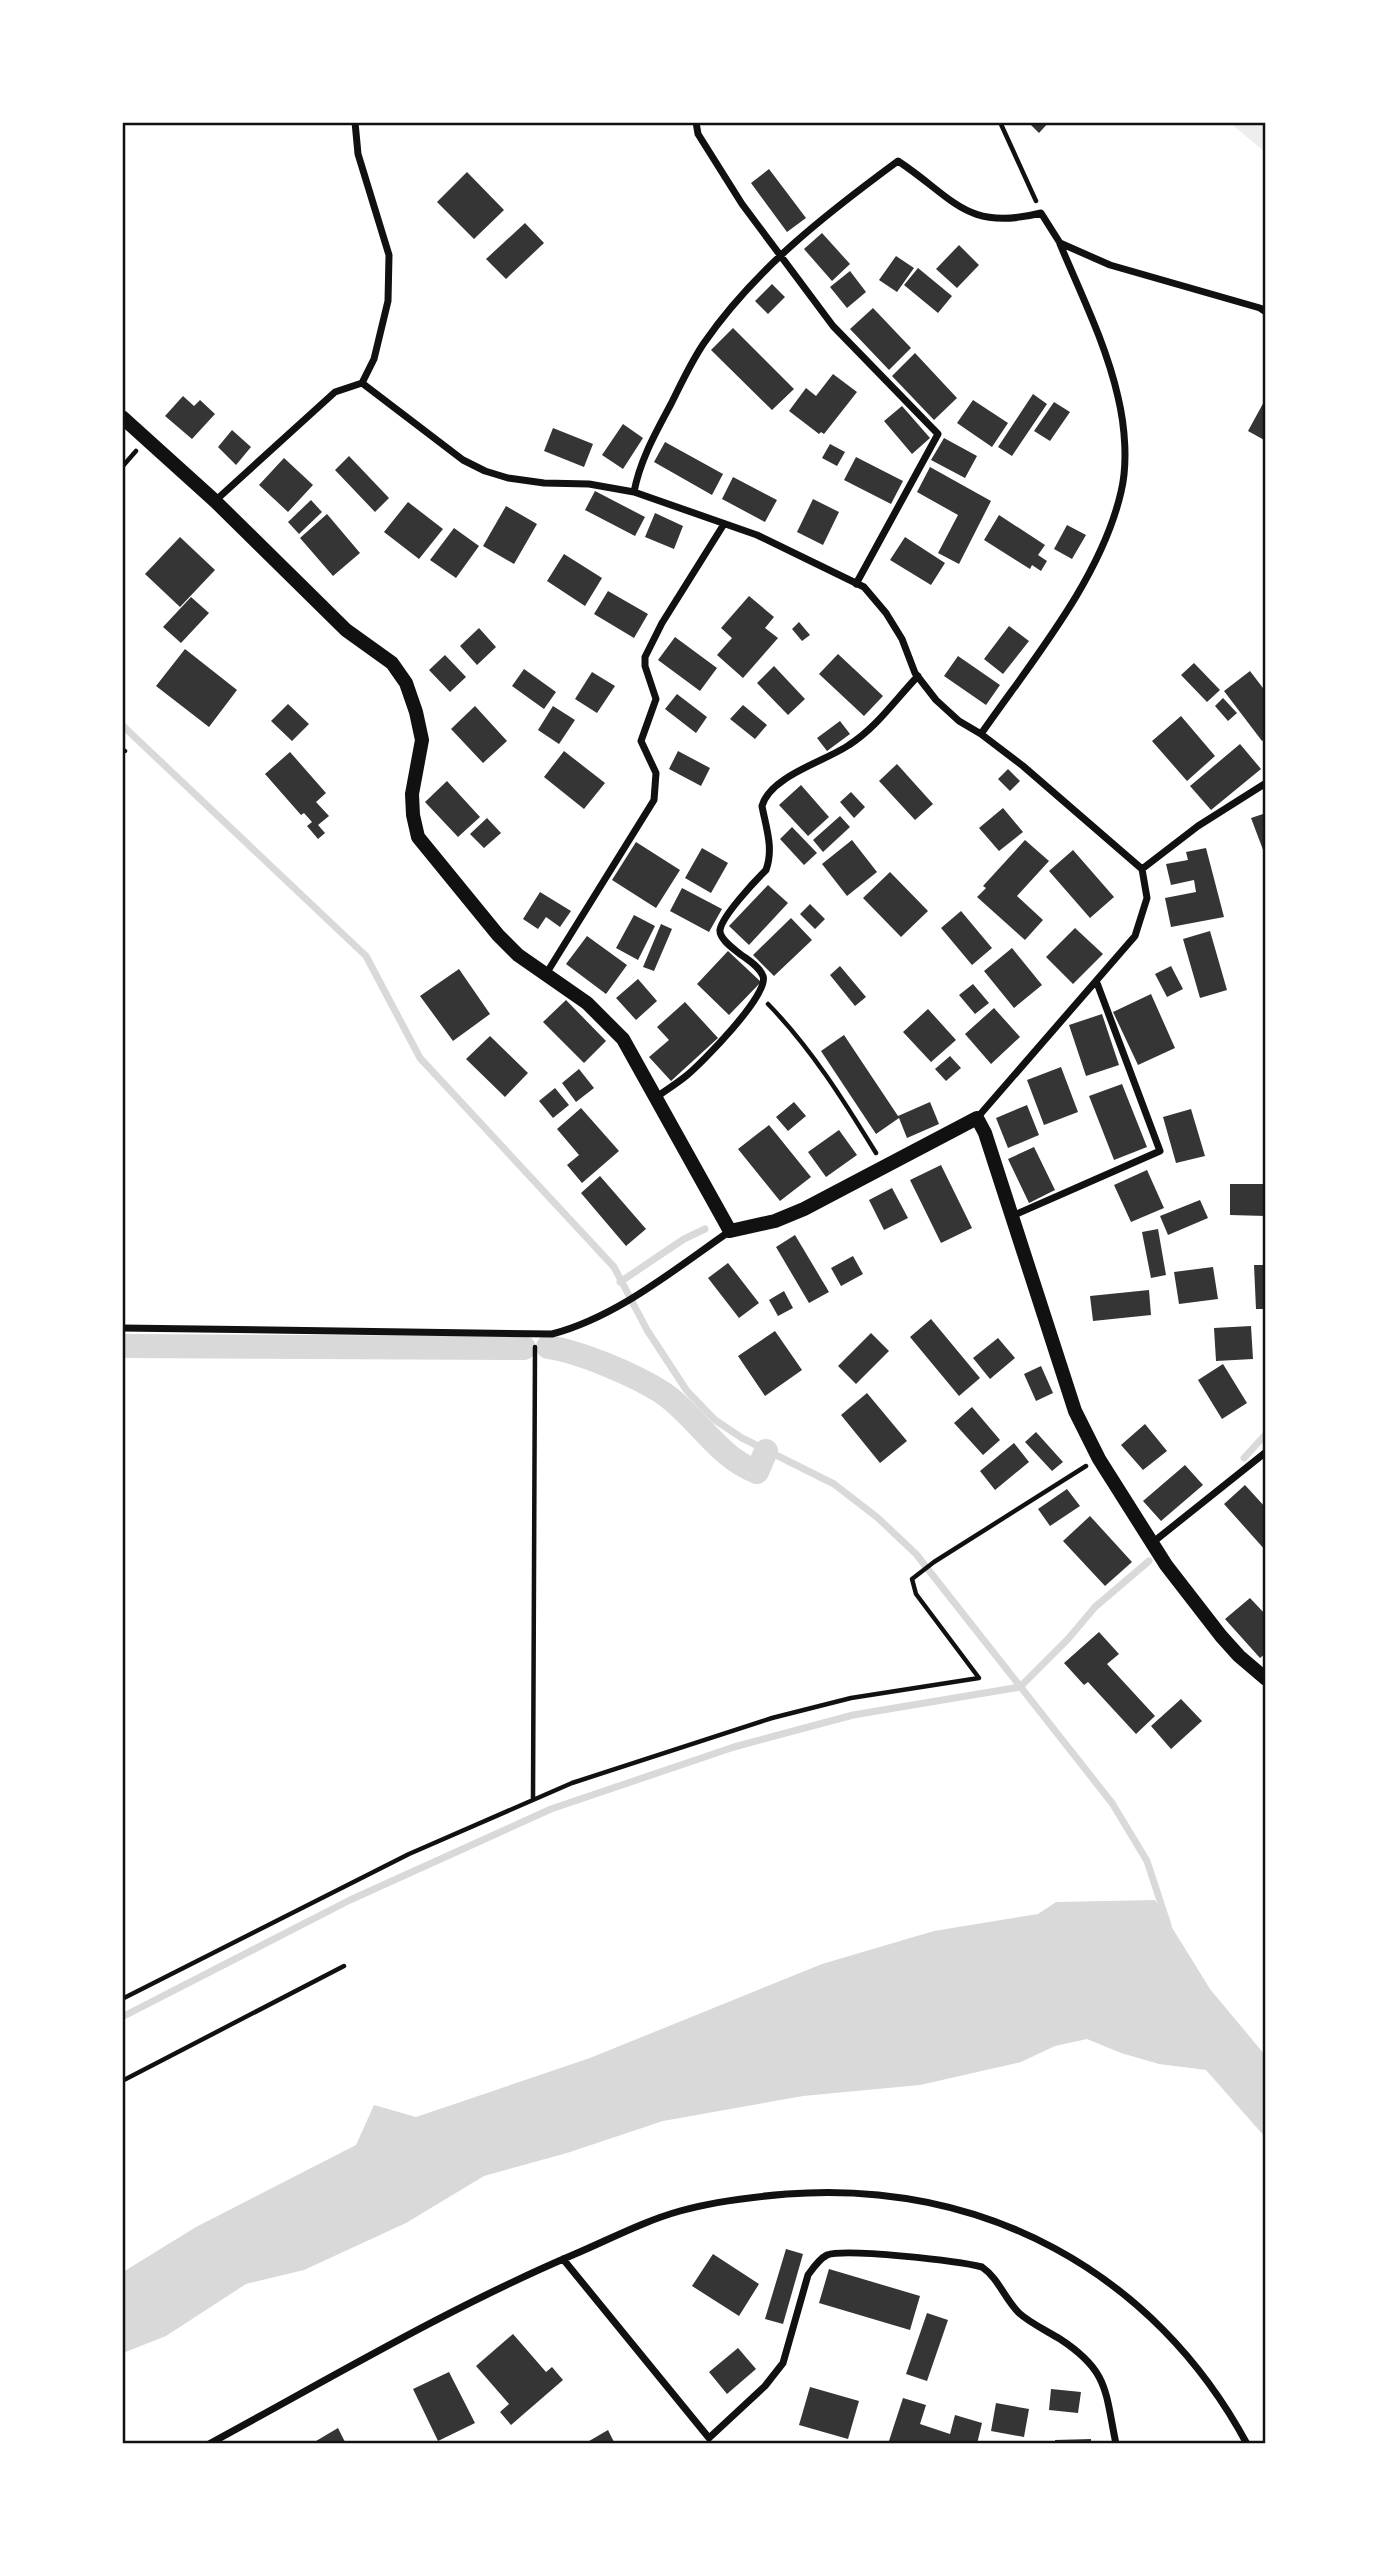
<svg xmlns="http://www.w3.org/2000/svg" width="1388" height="2566" font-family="'IBM Plex Sans',sans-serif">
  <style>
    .green { fill: #eee }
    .water { fill: #d9d9d9 }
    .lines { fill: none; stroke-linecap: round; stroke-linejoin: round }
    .stream { stroke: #d9d9d9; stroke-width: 7 }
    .canal { stroke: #d9d9d9; stroke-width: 24 }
    .building { fill: #353535 }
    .path { stroke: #111; stroke-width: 4.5 }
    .minor { stroke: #111; stroke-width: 7 }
    .secondary { stroke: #111; stroke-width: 14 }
    .neatline { fill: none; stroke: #111; stroke-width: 2.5 }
  </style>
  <rect width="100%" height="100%" fill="#fff"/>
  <path class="green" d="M1230 123H1265V152Z"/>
  <path class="water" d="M1155 1900 1210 1989 1265 2055V2137L1206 2070 1159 2064 1121 2053 1087 2039 1055 2046 1021 2062 920 2085 803 2096 663 2121 567 2153 484 2176 406 2223 304 2270 246 2284 166 2336 123 2353V2272L196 2227 356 2145 374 2105 416 2117 590 2058 822 1964 934 1931 1038 1914 1056 1902Z"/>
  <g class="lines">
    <path class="stream" d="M122 725 366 956 420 1058 614 1267 647 1330 687 1391 715 1420 742 1438 834 1484 878 1518 916 1554 1112 1803 1147 1861 1168 1925
      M620 1282 684 1239 705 1229
      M1244 1458 1266 1434
      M122 2017 350 1900 551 1809 734 1747 853 1715 1020 1687 1068 1639 1095 1607 1149 1561"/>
    <path class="canal" d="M122 1346 524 1348
      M548 1347C581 1352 635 1375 663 1393 698 1417 716 1456 757 1472L766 1451"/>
  </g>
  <path class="building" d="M1028 122H1049L1039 133Z
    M769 169 806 218 787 232 751 183Z
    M467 172 504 210 474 239 437 202Z
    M525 223 544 243 506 279 486 259Z
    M822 233 850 264 832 281 804 249Z
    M959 245 979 265 957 288 936 269Z
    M896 256 914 268 897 292 879 280Z
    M918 268 952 296 938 313 904 285Z
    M850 271 866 292 847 308 830 287Z
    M772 284 785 297 768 314 755 301Z
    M873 308 911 348 889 370 850 329Z
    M733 328 794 389 772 410 711 350Z
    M915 353 957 398 934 420 892 376Z
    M833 374 857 392 824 434 821 432 819 434 789 411 806 388 816 396Z
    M1033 394 1047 404 1012 456 998 447Z
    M183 396 194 406 200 400 215 414 192 439 165 416Z
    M1266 398V441L1248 431Z
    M973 400 1008 423 992 447 957 423Z
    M1054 402 1070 412 1050 441 1034 431Z
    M902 406 930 438 912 454 884 421Z
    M623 424 643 438 623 469 602 455Z
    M553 428 593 444 584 467 544 451Z
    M232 430 251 447 236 465 218 447Z
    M944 438 977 456 965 478 931 460Z
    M665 442 723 474 712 495 654 462Z
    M830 444 845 452 837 466 822 458Z
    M349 456 389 498 375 512 335 470Z
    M856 457 903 481 891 504 844 480Z
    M284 458 313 485 288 512 259 485Z
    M930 467 991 501 959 564 938 553 958 515 917 492Z
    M733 477 777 500 765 522 722 499Z
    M595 491 645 517 635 536 585 510Z
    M813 499 839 512 823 545 797 532Z
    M311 500 322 512 299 534 288 522Z
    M408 502 443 529 419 559 384 532Z
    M506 506 537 524 514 564 483 546Z
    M655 513 683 526 674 549 645 537Z
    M327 514 360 553 333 576 300 538Z
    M999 515 1045 545 1038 555 1047 561 1041 571 1032 565 1030 569 984 540Z
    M1067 525 1086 535 1072 559 1054 549Z
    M454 528 479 546 456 578 430 560Z
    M180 537 215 570 180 607 145 574Z
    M905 537 945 563 931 585 890 560Z
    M564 554 602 578 585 606 547 581Z
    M608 591 648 614 634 638 594 614Z
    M749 596 774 617 765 628 778 638 743 678 717 655 732 638 721 628Z
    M191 597 209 613 181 643 163 627Z
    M799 622 810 635 802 641 792 629Z
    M1009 626 1029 641 1003 674 984 659Z
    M479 628 496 647 477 665 460 646Z
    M675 637 717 668 700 691 658 660Z
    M185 649 237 690 209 727 156 686Z
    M838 654 883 696 864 716 819 674Z
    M445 655 466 677 450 692 429 670Z
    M958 656 1000 685 986 705 944 676Z
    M1194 663 1220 690 1207 702 1181 675Z
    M774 666 805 699 788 715 757 683Z
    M524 669 556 692 544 709 512 686Z
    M1250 671 1266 692V738L1262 741 1224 691Z
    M592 672 615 686 597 713 575 699Z
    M677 694 707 717 696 733 665 709Z
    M1223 698 1237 713 1228 721 1215 706Z
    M288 704 309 724 292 741 271 721Z
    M743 705 767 725 755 739 730 719Z
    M475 706 507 741 483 763 451 729Z
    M553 706 575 720 559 744 538 730Z
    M1181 716 1215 756 1187 781 1152 741Z
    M840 721 850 734 827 751 817 738Z
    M1240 744 1261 769 1211 810 1190 786Z
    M564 751 605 783 584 809 544 777Z
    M678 751 710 768 701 786 669 769Z
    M290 752 326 793 316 802 329 816 318 825 325 833 318 839 307 826 312 822 304 813 301 815 265 774Z
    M897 764 933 804 915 820 879 781Z
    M1008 769 1020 781 1010 791 998 779Z
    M447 781 480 817 458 837 425 802Z
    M801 785 829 817 808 836 779 805Z
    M851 792 865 807 854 818 840 802Z
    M1003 808 1023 832 999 851 979 828Z
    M1266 813V855H1265L1251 818Z
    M840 816 850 827 823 852 813 840Z
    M487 818 501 833 484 848 470 834Z
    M792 827 817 853 804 865 780 839Z
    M852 840 877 872 847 896 822 864Z
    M1025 840 1049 861 1017 896 1043 920 1025 940 977 897 986 888 983 886Z
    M636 842 680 870 656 908 612 880Z
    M702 848 728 863 711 893 685 878Z
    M1206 848 1224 917 1171 927 1165 898 1196 892 1194 880 1171 885 1166 864 1188 860 1186 852Z
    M1073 850 1114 897 1090 918 1049 871Z
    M890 872 928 911 901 937 863 898Z
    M768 885 788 903 749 945 729 926Z
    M682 888 722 909 709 932 670 911Z
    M540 892 571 911 560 927 546 917 538 929 523 919Z
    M810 904 825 919 815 929 800 914Z
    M961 911 992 948 972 965 941 928Z
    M634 915 655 926 638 960 616 948Z
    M791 918 812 940 774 976 753 955Z
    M661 924 672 929 654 971 643 967Z
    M1075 928 1103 954 1073 984 1046 957Z
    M1210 931 1227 990 1200 998 1183 939Z
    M587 936 627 965 606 994 566 964Z
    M1012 948 1042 985 1014 1008 984 971Z
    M728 951 761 982 729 1015 697 984Z
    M840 966 866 997 855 1006 830 975Z
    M1171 966 1183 989 1167 997 1155 974Z
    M459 969 490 1014 453 1041 420 996Z
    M638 979 657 1001 636 1020 616 998Z
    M973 984 989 1003 975 1014 959 995Z
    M1151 994 1175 1048 1138 1065 1113 1012Z
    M566 1000 606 1041 584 1063 543 1022Z
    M685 1002 718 1038 671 1081 649 1057 669 1040 657 1027Z
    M994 1008 1020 1037 991 1064 965 1034Z
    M928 1009 956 1040 931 1062 903 1032Z
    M1102 1014 1119 1065 1086 1076 1069 1025Z
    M844 1035 898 1116 930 1102 939 1124 907 1138 899 1118 876 1134 821 1051Z
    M490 1036 528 1073 505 1097 466 1059Z
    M950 1056 961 1068 946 1081 935 1069Z
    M1061 1067 1078 1112 1044 1125 1027 1080Z
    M579 1069 594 1088 576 1102 562 1083Z
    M1122 1084 1147 1147 1114 1160 1089 1096Z
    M555 1088 569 1105 553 1118 539 1101Z
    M794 1102 806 1116 788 1131 776 1117Z
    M1027 1105 1039 1135 1008 1148 996 1118Z
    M581 1108 619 1151 582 1183 567 1165 579 1155 557 1129Z
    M1191 1109 1205 1156 1176 1163 1163 1117Z
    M769 1125 811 1177 780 1201 738 1149Z
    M839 1130 857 1155 826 1177 808 1152Z
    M1034 1147 1055 1190 1029 1203 1008 1159Z
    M941 1165 972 1228 941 1243 910 1180Z
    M1147 1170 1164 1208 1131 1222 1114 1185Z
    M600 1176 646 1229 626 1246 581 1193Z
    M1230 1184H1266V1216L1230 1215Z
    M892 1188 908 1218 884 1230 869 1200Z
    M1200 1200 1208 1218 1168 1235 1160 1216Z
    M1158 1229 1166 1275 1151 1278 1142 1232Z
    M795 1235 829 1292 809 1303 776 1247Z
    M853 1256 863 1274 841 1286 831 1268Z
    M728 1263 759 1303 739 1318 708 1278Z
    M1254 1265H1266V1309H1256Z
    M1213 1267 1218 1299 1179 1304 1174 1272Z
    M1149 1290 1151 1315 1093 1321 1090 1296Z
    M784 1291 793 1308 778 1316 769 1300Z
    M931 1319 980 1378 959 1396 910 1337Z
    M1251 1326 1253 1359 1216 1361 1214 1328Z
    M775 1331 802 1370 765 1396 738 1356Z
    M871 1333 889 1351 856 1384 838 1366Z
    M998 1338 1015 1358 990 1379 973 1358Z
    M1223 1364 1247 1403 1222 1419 1198 1380Z
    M1041 1366 1053 1393 1036 1401 1024 1374Z
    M867 1393 907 1441 880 1463 841 1415Z
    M972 1407 1000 1440 983 1455 954 1423Z
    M1145 1424 1167 1451 1143 1470 1121 1445Z
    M1036 1432 1063 1462 1052 1471 1025 1442Z
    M1014 1443 1029 1462 995 1490 980 1471Z
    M1185 1465 1203 1485 1161 1521 1143 1501Z
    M1245 1485 1266 1508V1551L1224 1504Z
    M1067 1489 1080 1506 1050 1526 1038 1509Z
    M1090 1516 1132 1562 1105 1586 1063 1541Z
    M1250 1598 1266 1615V1653L1260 1658 1225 1619Z
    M1099 1632 1119 1654 1107 1664 1155 1716 1136 1734 1088 1682 1084 1685 1064 1663Z
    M1181 1699 1202 1721 1171 1749 1151 1726Z
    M786 2249 803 2254 783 2324 765 2319Z
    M713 2254 759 2284 739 2316 692 2286Z
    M829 2269 920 2296 910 2330 819 2303Z
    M927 2313 948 2320 927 2381 906 2374Z
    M513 2334 546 2372 552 2367 563 2380 511 2425 500 2412 509 2404 476 2366Z
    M738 2348 756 2369 727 2394 709 2372Z
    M449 2372 475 2423 438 2441 413 2389Z
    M810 2387 859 2401 848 2439 799 2425Z
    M1051 2389 1081 2392 1078 2413 1049 2410Z
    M903 2398 926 2405 920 2424 950 2434 955 2415 982 2423 977 2444H888Z
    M996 2403 1029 2409 1024 2437 991 2431Z
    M338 2428 346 2444H311Z
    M608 2430 615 2444H584Z
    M1091 2439V2444H1055V2440Z"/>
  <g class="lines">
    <path class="path" d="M1000 122 1036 201
      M122 467 136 451
      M122 749 125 751
      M768 1004C811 1048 844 1101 876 1153
      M533 1798 535 1347
      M122 1999 409 1854 572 1783 772 1718 851 1698 979 1678 916 1594 912 1579 934 1562 1086 1466
      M122 2081 344 1966"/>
    <path class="minor" d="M696 122 698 134 742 204 833 326 938 434 856 584
      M362 383 463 460 485 471 508 478 544 483 589 484 634 492 757 535 864 587 886 613 902 639 915 673 936 700 959 721 981 734 1023 766 1142 869 1147 898 1135 936 977 1118
      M634 492C640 460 656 432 671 404 681 384 691 362 704 343 755 269 826 214 898 161 954 198 966 232 1041 213L1060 243 1110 265 1260 308 1266 312
      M215 501 335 392 362 383 374 359 388 301 389 255 358 154 355 122
      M981 734C1031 662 1101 579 1121 492 1128 464 1125 426 1118 397 1106 344 1081 294 1060 244
      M1142 869 1198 826 1266 783
      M546 974 654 800 656 773 641 741 656 699 645 666V657L662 623 724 524
      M655 1098C665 1091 676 1084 686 1076 701 1064 770 994 763 976 759 966 748 960 740 954 734 949 719 939 720 930 722 916 755 881 766 870 774 848 766 828 762 806 770 776 826 761 849 745 877 727 895 700 918 676
      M1012 1216 1160 1151 1097 983
      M122 1328 552 1334C617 1317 675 1269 730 1231
      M1152 1543 1266 1452
      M563 2259 709 2438 765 2386 783 2363 808 2275C813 2268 819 2259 827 2255 846 2248 959 2261 982 2267 999 2279 1004 2298 1019 2313 1030 2323 1047 2331 1060 2339 1109 2371 1105 2391 1116 2444
      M209 2444C329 2379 450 2307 575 2254 610 2239 644 2221 680 2211 715 2201 751 2197 787 2194 981 2179 1154 2271 1247 2444"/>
    <path class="secondary" d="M122 417 215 501 346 630 392 663 406 683 416 712 422 740 412 794 413 815 418 837 498 935 518 955 587 1003 623 1039 730 1231 775 1221 804 1209 977 1118 985 1133 1075 1411 1099 1459 1166 1565 1221 1636 1239 1656 1266 1679"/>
  </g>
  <rect width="1388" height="2566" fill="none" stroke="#ffffff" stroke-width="248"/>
  <rect x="124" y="124" width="1140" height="2318" class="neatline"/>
</svg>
